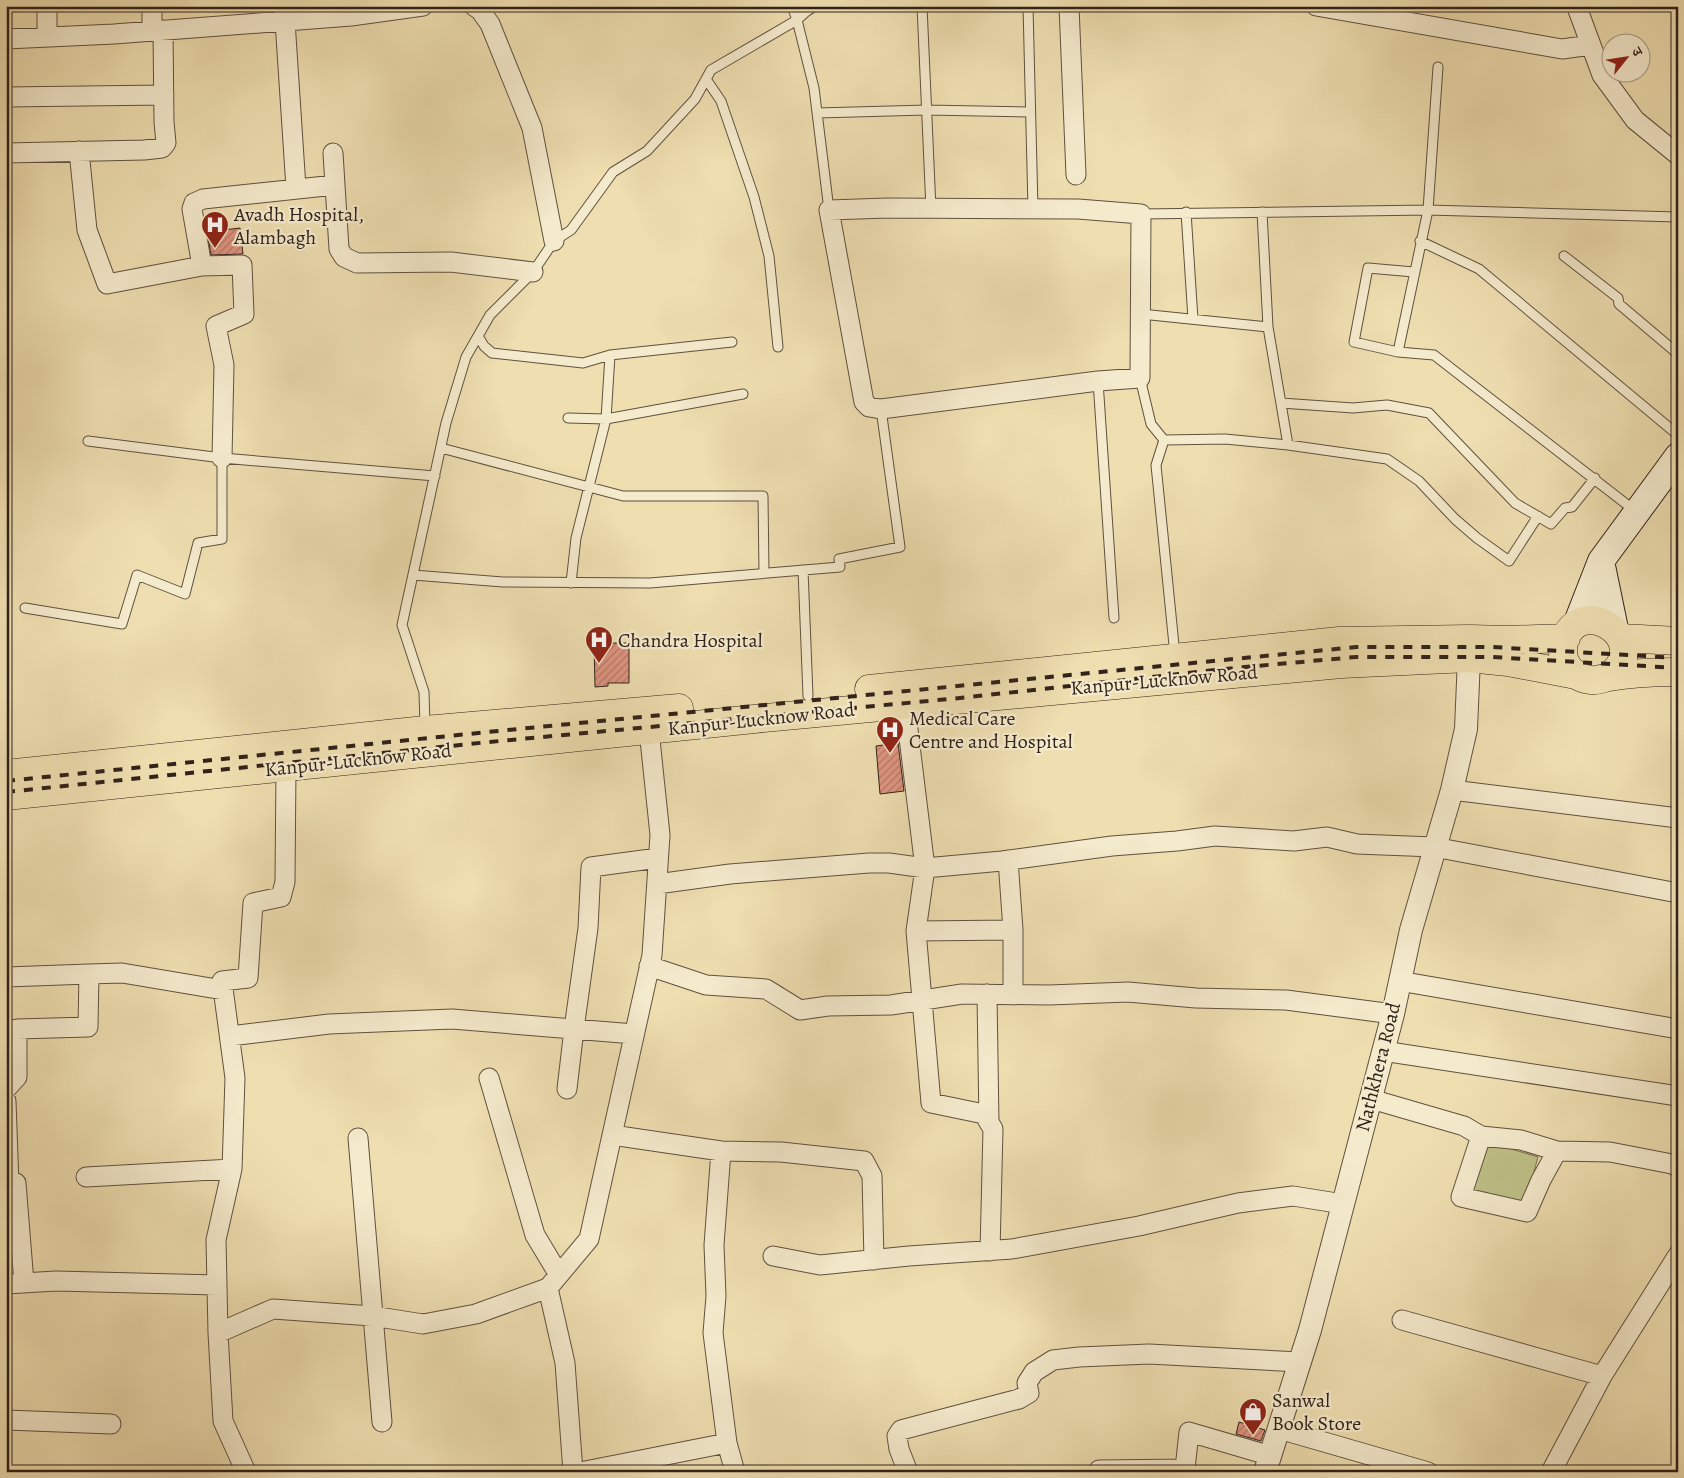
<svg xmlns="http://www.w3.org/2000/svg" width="1684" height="1478" font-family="Alegreya,'Noto Serif Devanagari',serif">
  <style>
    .park { fill: #bec087; stroke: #787151 }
    .building { fill: url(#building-hatch); stroke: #31221b }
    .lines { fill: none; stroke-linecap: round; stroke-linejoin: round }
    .service-casing { stroke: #605140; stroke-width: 11 }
    .minor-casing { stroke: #605140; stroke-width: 21 }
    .tertiary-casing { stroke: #605140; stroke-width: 24 }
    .secondary-casing { stroke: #31221b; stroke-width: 28 }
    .primary-casing { stroke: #31221b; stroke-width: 29 }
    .service { stroke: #f4eacc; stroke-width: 9 }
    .minor { stroke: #f4eacc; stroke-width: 19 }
    .tertiary { stroke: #f4eacc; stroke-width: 22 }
    .secondary { stroke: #f4eacc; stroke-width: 26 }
    .primary { stroke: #eedeb0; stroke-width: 28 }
    .rail { stroke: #31221b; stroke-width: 4; stroke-dasharray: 9 9; stroke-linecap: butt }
    .labels { text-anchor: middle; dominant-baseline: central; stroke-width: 4.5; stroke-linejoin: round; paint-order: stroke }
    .poi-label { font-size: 20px; fill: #31221b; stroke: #f4eacc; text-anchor: start }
    .street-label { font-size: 20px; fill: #31221b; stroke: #f4eacc }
  </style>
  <defs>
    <pattern id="building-hatch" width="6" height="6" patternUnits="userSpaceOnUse" patternTransform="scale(1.25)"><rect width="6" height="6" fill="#e09581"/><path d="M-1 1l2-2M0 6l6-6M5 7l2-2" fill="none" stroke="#b67969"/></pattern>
  </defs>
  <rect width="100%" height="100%" fill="#eedeb0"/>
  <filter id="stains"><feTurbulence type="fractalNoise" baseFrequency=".004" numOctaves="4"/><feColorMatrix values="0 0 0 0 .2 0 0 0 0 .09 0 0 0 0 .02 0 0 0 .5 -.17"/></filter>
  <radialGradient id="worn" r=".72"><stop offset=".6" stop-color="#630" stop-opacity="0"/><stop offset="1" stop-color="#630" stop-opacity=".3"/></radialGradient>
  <path class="park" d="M1485 1141 1538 1157 1524 1208 1470 1192Z"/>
  <path class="building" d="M240 228 243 254 211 255 207 232Z
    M617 643H629V683H608V686L595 687 594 644Z
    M898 743 904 791 880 794 876 746Z
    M1239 1422 1265 1430 1261 1441 1236 1434Z"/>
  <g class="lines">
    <defs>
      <path id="service" d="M792 6 797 20 814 88 829 210
        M922 6 931 209
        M1028 6 1033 209
        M706 79 721 101 754 197 769 256 778 347
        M817 113 927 110 1030 112
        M1186 212 1193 319
        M1262 212 1268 327 1288 445 1387 459 1419 481 1455 519 1477 538 1509 561 1538 516
        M1141 214 1428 210 1678 217
        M1420 241 1479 269 1678 435
        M1564 256 1618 298 1619 304 1678 354
        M1414 272 1368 268 1354 342 1398 352 1434 355 1634 510
        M1141 314 1268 327
        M478 336 484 346 492 353 583 363 610 355 732 342
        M1398 352 1428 210 1438 67
        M1140 378 1151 424 1164 440 1225 439 1288 445
        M1098 381 1114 618
        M1281 403 1353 408 1387 405 1429 413 1515 503 1551 524 1565 508 1572 507 1595 478
        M568 418 606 419 743 394
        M1164 440 1156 465 1175 655
        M88 441 222 458 435 476
        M441 448 623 496H763L764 573
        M803 570 808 696
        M413 575 503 582 650 583 840 567 839 559 900 547 881 409
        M571 583 576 538 606 419 610 355
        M25 608 122 624 137 575 185 594 198 543 222 539V458
        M425 726 424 692 402 625 446 423 466 357 490 315 533 272 554 241 571 230 613 172 647 151 695 99 711 70 797 20 807 11 815 6"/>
      <path id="minor" d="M284 6 296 188
        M474 6 480 10 490 24 532 128 554 241
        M1069 6 1076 175
        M1316 6 1562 49 1591 45
        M1578 6V10L1602 75 1635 120 1678 155
        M152 31V6
        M47 37V6
        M6 39 114 34 351 16 423 6
        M6 97 164 95
        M79 151 87 230 107 284 202 266 242 265 244 314 216 326 224 365 222 458
        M6 153 144 150 162 148 166 143 164 122 163 30
        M333 153 339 249 344 257 357 263 451 262 533 272
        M887 208 1078 209 1141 214 1140 378 1098 381 881 409 869 407 864 402 829 210Z
        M202 266 192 209 194 203 203 199 335 185
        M905 705 925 868 916 931 931 1103 984 1114 993 1129 990 1251
        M1452 790 1678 818
        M657 884 730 874 869 863H889L925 868 1002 861 1112 846 1177 841 1215 836 1294 841 1327 837 1357 844 1434 847 1678 893
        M916 931 1013 930 1008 860
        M649 966 706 985 766 989 800 1010 828 1006 891 1005 962 994 1049 995 1128 992 1196 998 1286 1000 1393 1014
        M89 974 122 973 223 990
        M6 977 89 974 88 1027 17 1029V1077L6 1089
        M1399 981 1678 1029
        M987 994 989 1123
        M1013 995V930
        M230 1036 329 1024 452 1019 634 1034
        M1383 1051 1678 1096
        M489 1078 535 1235 559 1275
        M567 1089 574 1029 588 928 591 867 658 858
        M1371 1099 1464 1126 1481 1136
        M6 1101 9 1184 16 1183 24 1283
        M612 1135 721 1151 781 1152 864 1161 872 1176 874 1260
        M358 1138 382 1422
        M721 1151 714 1245 716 1296 713 1333 727 1443 735 1472
        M1557 1151 1541 1180 1527 1212 1461 1197 1481 1136 1521 1140 1557 1151 1610 1152 1672 1164 1678 1167
        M86 1177 232 1169
        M773 1256 820 1265 909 1256 1012 1249 1139 1226 1238 1203 1293 1196 1343 1204
        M6 1284 56 1281 217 1285
        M1402 1320 1602 1376
        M218 1333 273 1309 372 1316 423 1324 476 1314 548 1288
        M6 1420 111 1424
        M1279 1429 1428 1472
        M246 1472 223 1421 218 1333 216 1240 232 1169 235 1078 222 981 248 978 253 903 281 897 285 882 286 768
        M573 1472 565 1363 548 1288 589 1239 652 955 660 835 649 730
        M580 1472 727 1443
        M908 1472 899 1449 897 1436 901 1430 1019 1399 1029 1393 1027 1383 1034 1372 1053 1360 1079 1357 1149 1354 1300 1362
        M1099 1472V1470L1185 1469 1189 1432 1271 1456
        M1551 1472 1602 1376 1678 1255"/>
      <path id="tertiary" d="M1265 1472 1310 1330 1393 1014 1411 930 1452 790 1466 729 1469 658"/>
      <path id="secondary" d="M1601 561 1615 629
        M1576 625 1601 561 1678 456"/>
      <path id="primary" d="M1621 638 1678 641
        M1608 677C1657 641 1579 591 1564 642 1562 651 1563 660 1568 667 1574 675 1582 679 1591 680 1598 681 1603 678 1609 677 1631 673 1655 672 1678 672
        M869 689 1339 641 1470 639 1508 640 1566 638
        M6 774 425 730 679 708
        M6 796 754 719 1341 664 1469 658 1508 662 1576 675"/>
    </defs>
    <use href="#service" class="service-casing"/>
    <use href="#minor" class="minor-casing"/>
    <use href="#tertiary" class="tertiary-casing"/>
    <use href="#secondary" class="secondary-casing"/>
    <use href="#primary" class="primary-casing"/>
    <use href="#service" class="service"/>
    <use href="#minor" class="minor"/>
    <use href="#tertiary" class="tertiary"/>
    <use href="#secondary" class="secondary"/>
    <use href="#primary" class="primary"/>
    <path class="rail" d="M6 781 488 732 1356 647H1492L1678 658
      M6 792 489 742 960 698 1234 668 1356 657H1492L1678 668"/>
  </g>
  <defs>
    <symbol id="hospital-pin" viewBox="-11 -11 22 30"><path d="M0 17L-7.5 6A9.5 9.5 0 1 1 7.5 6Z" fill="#8f2418" stroke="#f4eacc"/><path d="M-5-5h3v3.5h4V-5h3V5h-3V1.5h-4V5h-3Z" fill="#fff"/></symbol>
    <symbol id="shop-pin" viewBox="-11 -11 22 30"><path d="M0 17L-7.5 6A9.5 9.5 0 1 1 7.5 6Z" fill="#8f2418" stroke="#f4eacc"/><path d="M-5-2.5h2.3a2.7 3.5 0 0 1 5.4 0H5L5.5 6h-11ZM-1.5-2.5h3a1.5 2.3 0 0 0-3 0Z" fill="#fff"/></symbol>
  </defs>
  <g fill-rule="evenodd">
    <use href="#hospital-pin" x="199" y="209" width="32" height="43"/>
    <use href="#hospital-pin" x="583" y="624" width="32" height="43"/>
    <use href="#hospital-pin" x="874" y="714" width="32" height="43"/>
    <use href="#shop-pin" x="1237" y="1396" width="32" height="43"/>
  </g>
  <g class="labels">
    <g class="poi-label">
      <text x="234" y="214">Avadh Hospital,<tspan x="234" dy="23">Alambagh</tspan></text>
      <text x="618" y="640">Chandra Hospital</text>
      <text x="909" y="718">Medical Care<tspan x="909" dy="23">Centre and Hospital</tspan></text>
      <text x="1272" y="1400">Sanwal<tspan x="1272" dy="23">Book Store</tspan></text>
    </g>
    <g class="street-label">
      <text transform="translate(1164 680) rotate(-5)">Kanpur-Lucknow Road</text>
      <text transform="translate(761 719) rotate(-6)">Kanpur-Lucknow Road</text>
      <text transform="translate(358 760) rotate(-6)">Kanpur-Lucknow Road</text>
      <text transform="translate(1378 1067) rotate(-76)">Nathkhera Road</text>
    </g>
  </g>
  <rect width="1684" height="1478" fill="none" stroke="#eedeb0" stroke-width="25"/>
  <rect x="8" y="8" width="1669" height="1463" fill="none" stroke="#31221b" stroke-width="2.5"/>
  <rect x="12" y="12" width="1659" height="1453" fill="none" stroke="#31221b"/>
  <g transform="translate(1626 58) rotate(60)"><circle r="24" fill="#f4eacc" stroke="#a69a85"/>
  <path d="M0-4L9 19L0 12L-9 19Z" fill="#8f2418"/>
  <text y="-8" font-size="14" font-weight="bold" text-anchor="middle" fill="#31221b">उ</text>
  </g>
  <rect width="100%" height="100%" filter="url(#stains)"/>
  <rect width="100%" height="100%" fill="url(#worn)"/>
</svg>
